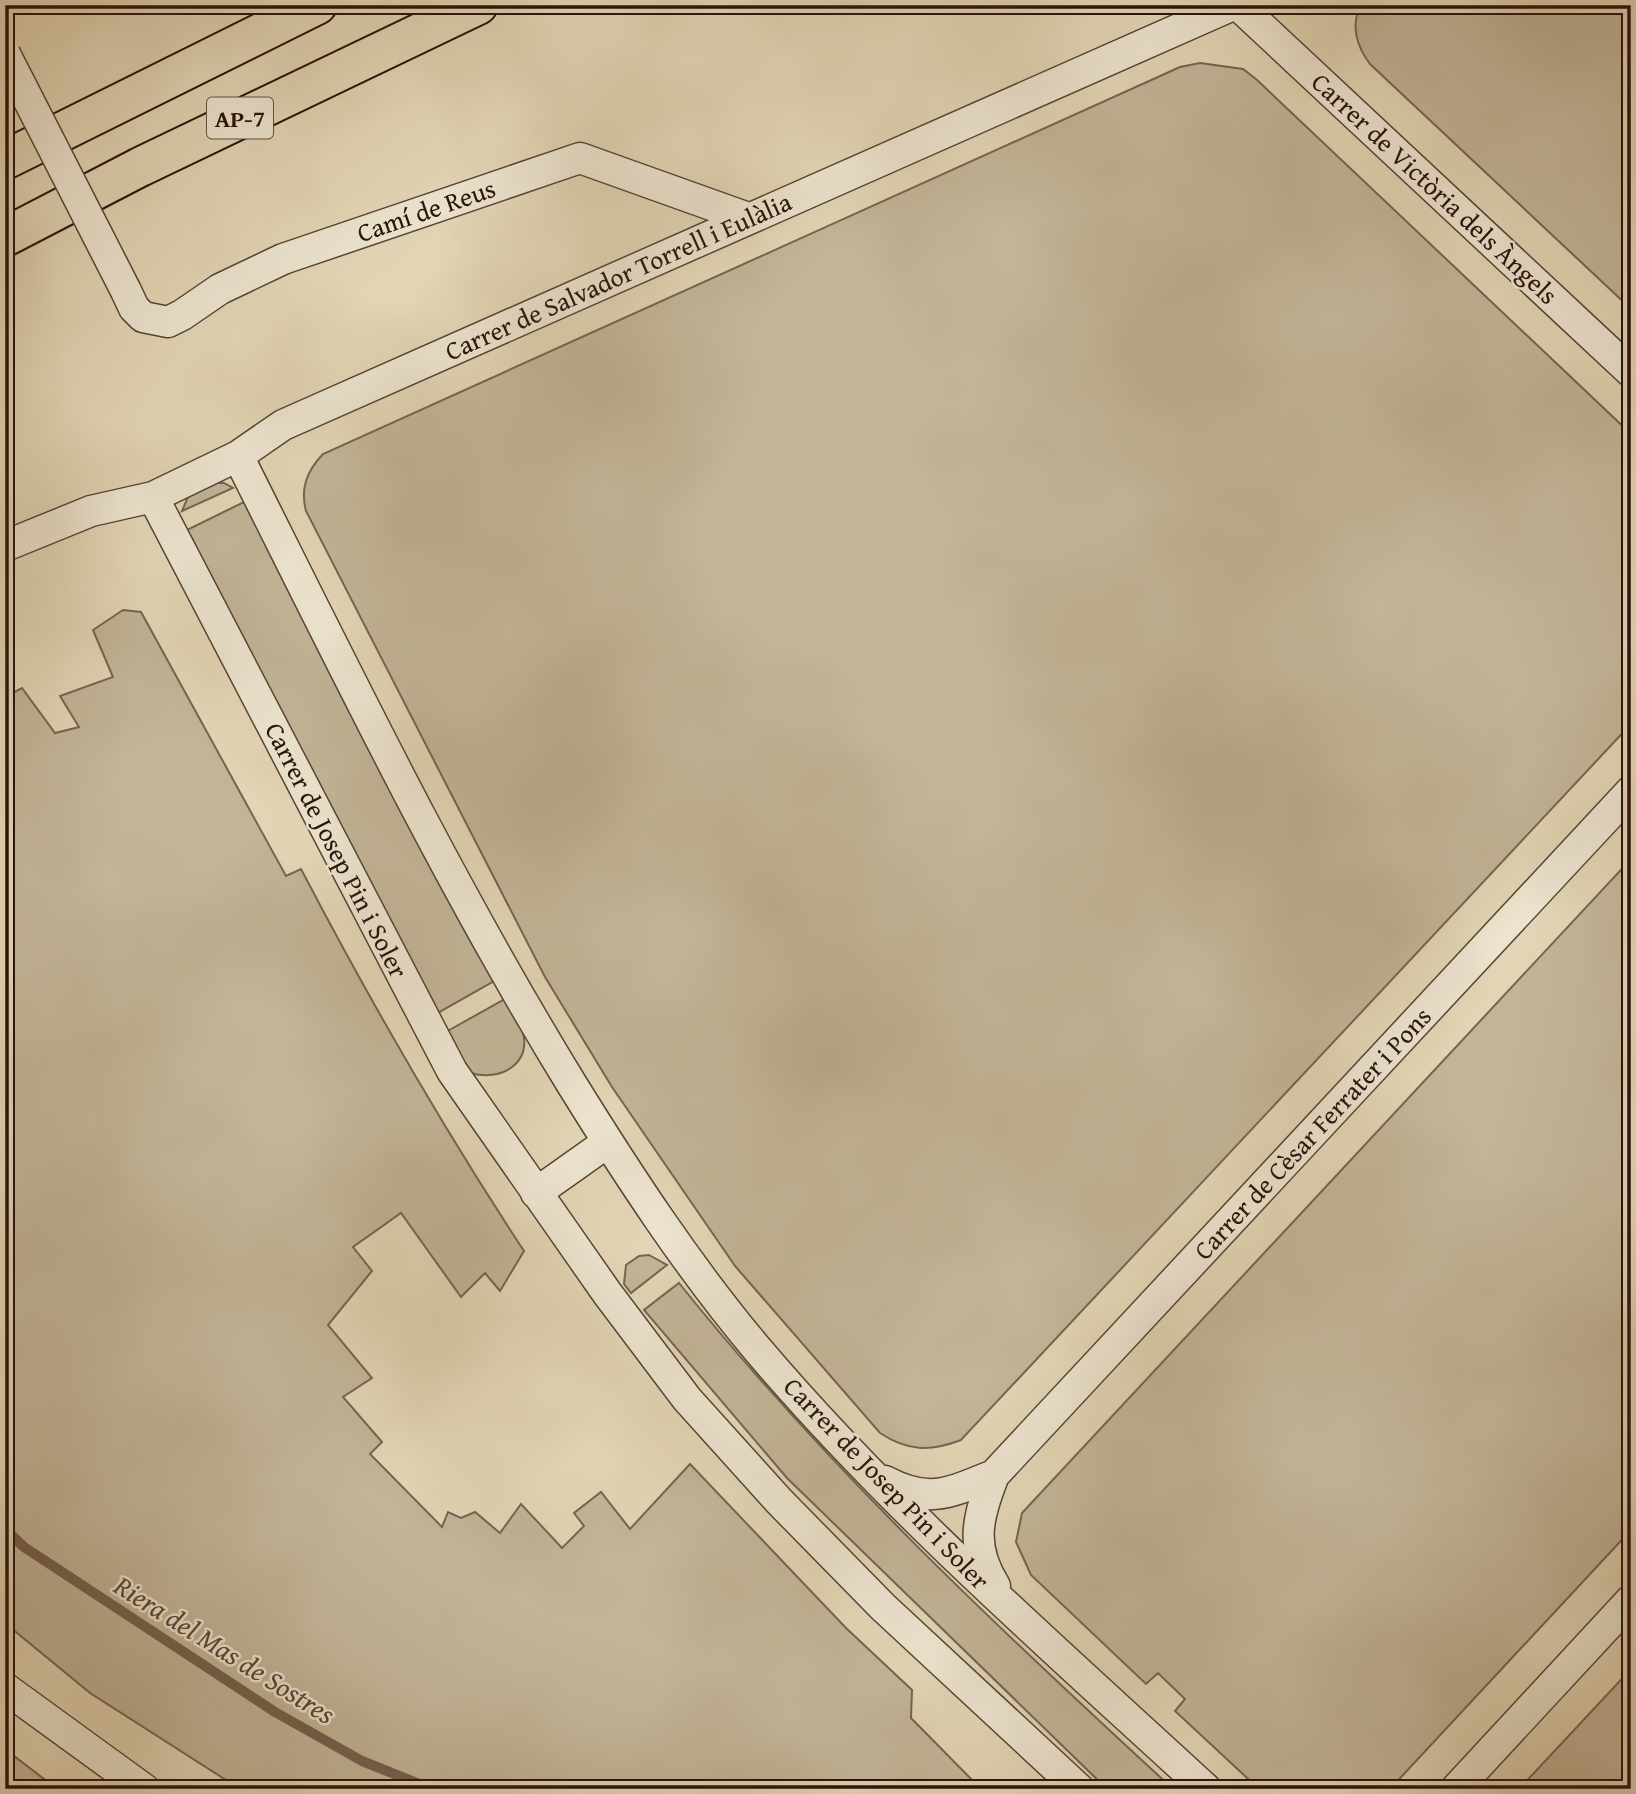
<svg xmlns="http://www.w3.org/2000/svg" width="1636" height="1794" font-family="'Gentium Book Plus',serif">
  <style>
    .green { fill: #c2b498; stroke: #756452; stroke-width: 2 }
    .lines { fill: none; stroke-linecap: round; stroke-linejoin: round }
    .stream { stroke: #72604f; stroke-width: 10 }
    .street-casing { stroke: #564436; stroke-width: 33 }
    .highway-casing { stroke: #28130c; stroke-width: 42 }
    .street { stroke: #ece4cf; stroke-width: 30 }
    .highway { stroke: #e2d5b5; stroke-width: 38 }
    .street-bridge-casing { stroke: #564436; stroke-width: 33; stroke-linecap: butt }
    .street-bridge { stroke: #ece4cf; stroke-width: 30 }
    .labels { text-anchor: middle; dominant-baseline: central; stroke-width: 5; stroke-linejoin: round; paint-order: stroke }
    .shield { fill: #ece4cf; stroke: #635246; stroke-width: 2 }
    .shield-label { font-size: 24px; font-weight: bold; fill: #28130c }
    .street-label { font-size: 26px; fill: #28130c; stroke: #ece4cf }
    .water-label { font-size: 28px; font-style: italic; fill: #594639; stroke: #ece4cf }
  </style>
  <rect width="100%" height="100%" fill="#e2d5b5"/>
  <filter id="stains"><feTurbulence type="fractalNoise" baseFrequency=".00286" numOctaves="4"/><feColorMatrix values="0 0 0 0 .2 0 0 0 0 .09 0 0 0 0 .02 0 0 0 .5 -.17"/></filter>
  <radialGradient id="worn" r=".72"><stop offset=".6" stop-color="#630" stop-opacity="0"/><stop offset="1" stop-color="#630" stop-opacity=".3"/></radialGradient>
  <path class="green" d="M1361 5H1631V309L1370 64C1357 47 1350 25 1361 5Z
    M1200 63 1243 69 1256 79 1631 434V724L961 1440C930 1452 907 1451 880 1433L735 1266 612 1087 545 977 306 511C300 488 307 471 323 454L1180 67Z
    M209 483H224L233 488 182 511 190 492Z
    M246 501 494 981 434 1015 185 531Z
    M123 610 141 612 286 876 301 869C371 1003 441 1125 524 1251L500 1291 485 1273 461 1297 401 1213 353 1247 372 1271 328 1325 372 1378 343 1397 382 1442 370 1454 442 1527 448 1512 461 1518 475 1512 500 1533 521 1504 562 1548 584 1526 574 1513 601 1492 630 1529 690 1464 846 1628 912 1690 911 1718 981 1789H240L90 1693 5 1623V697L22 688 55 733 79 727 60 696 113 677 93 630Z
    M1631 859V1530L1390 1789H1259L1175 1711 1185 1699 1158 1673 1146 1684 1031 1575 1016 1542 1022 1513Z
    M505 999C510 1009 518 1019 522 1029 534 1064 499 1082 471 1073L444 1033Z
    M649 1255 667 1265 631 1293 624 1284 626 1265 639 1256Z
    M679 1283C827 1468 999 1629 1173 1789H1107L787 1478 644 1310Z
    M1631 1669V1789H1519Z
    M5 1749 57 1789H5Z"/>
  <g class="lines">
    <path class="stream" d="M5 1529 24 1547 275 1712 362 1761 432 1789"/>
    <defs>
      <path id="street" d="M1238 5 1631 372
        M126 291 134 308 143 317 168 322 182 315 220 289 283 259 580 158 748 218
        M238 456C344 667 447 881 571 1083 628 1175 688 1267 758 1350 893 1509 1052 1647 1206 1789
        M153 497 452 1071 607 1293 687 1399 779 1501 883 1607 1079 1789
        M5 546 91 511 153 497 238 456 283 425 1233 5
        M536 1193 608 1142
        M994 1475 1631 791
        M885 1481C930 1505 951 1492 994 1475 978 1517 969 1545 995 1586
        M5 1688 144 1789
        M1456 1789 1631 1600"/>
      <path id="highway" d="M5 160 317 5
        M5 237 140 167 478 5"/>
    </defs>
    <use href="#street" class="street-casing"/>
    <use href="#highway" class="highway-casing"/>
    <use href="#street" class="street"/>
    <use href="#highway" class="highway"/>
    <defs>
      <path id="street-bridge" d="M5 54 126 291"/>
    </defs>
    <use href="#street-bridge" class="street-bridge-casing"/>
    <use href="#street-bridge" class="street-bridge"/>
  </g>
  <g class="labels">
    <rect class="shield" x="207" y="97.5" width="66" height="41" rx="5"/>
    <g class="shield-label">
      <text x="240" y="118">AP-7</text>
    </g>
    <g class="street-label">
      <text transform="translate(1435 188) rotate(43)">Carrer de Victòria dels Àngels</text>
      <text transform="translate(426 210) rotate(-19)">Camí de Reus</text>
      <text transform="translate(618 276) rotate(-24)">Carrer de Salvador Torrell i Eulàlia</text>
      <text transform="translate(337 850) rotate(63)">Carrer de Josep Pin i Soler</text>
      <text transform="translate(1312 1133) rotate(-47)">Carrer de Cèsar Ferrater i Pons</text>
      <text transform="translate(887 1483) rotate(46)">Carrer de Josep Pin i Soler</text>
    </g>
    <g class="water-label">
      <text transform="translate(225 1649) rotate(32)">Riera del Mas de Sostres</text>
    </g>
  </g>
  <rect width="1636" height="1794" fill="none" stroke="#e2d5b5" stroke-width="28"/>
  <rect x="7" y="7" width="1622" height="1780" fill="none" stroke="#28130c" stroke-width="3.5"/>
  <rect x="14" y="14" width="1608" height="1766" fill="none" stroke="#28130c" stroke-width="2"/>
  <rect width="100%" height="100%" filter="url(#stains)"/>
  <rect width="100%" height="100%" fill="url(#worn)"/>
</svg>
